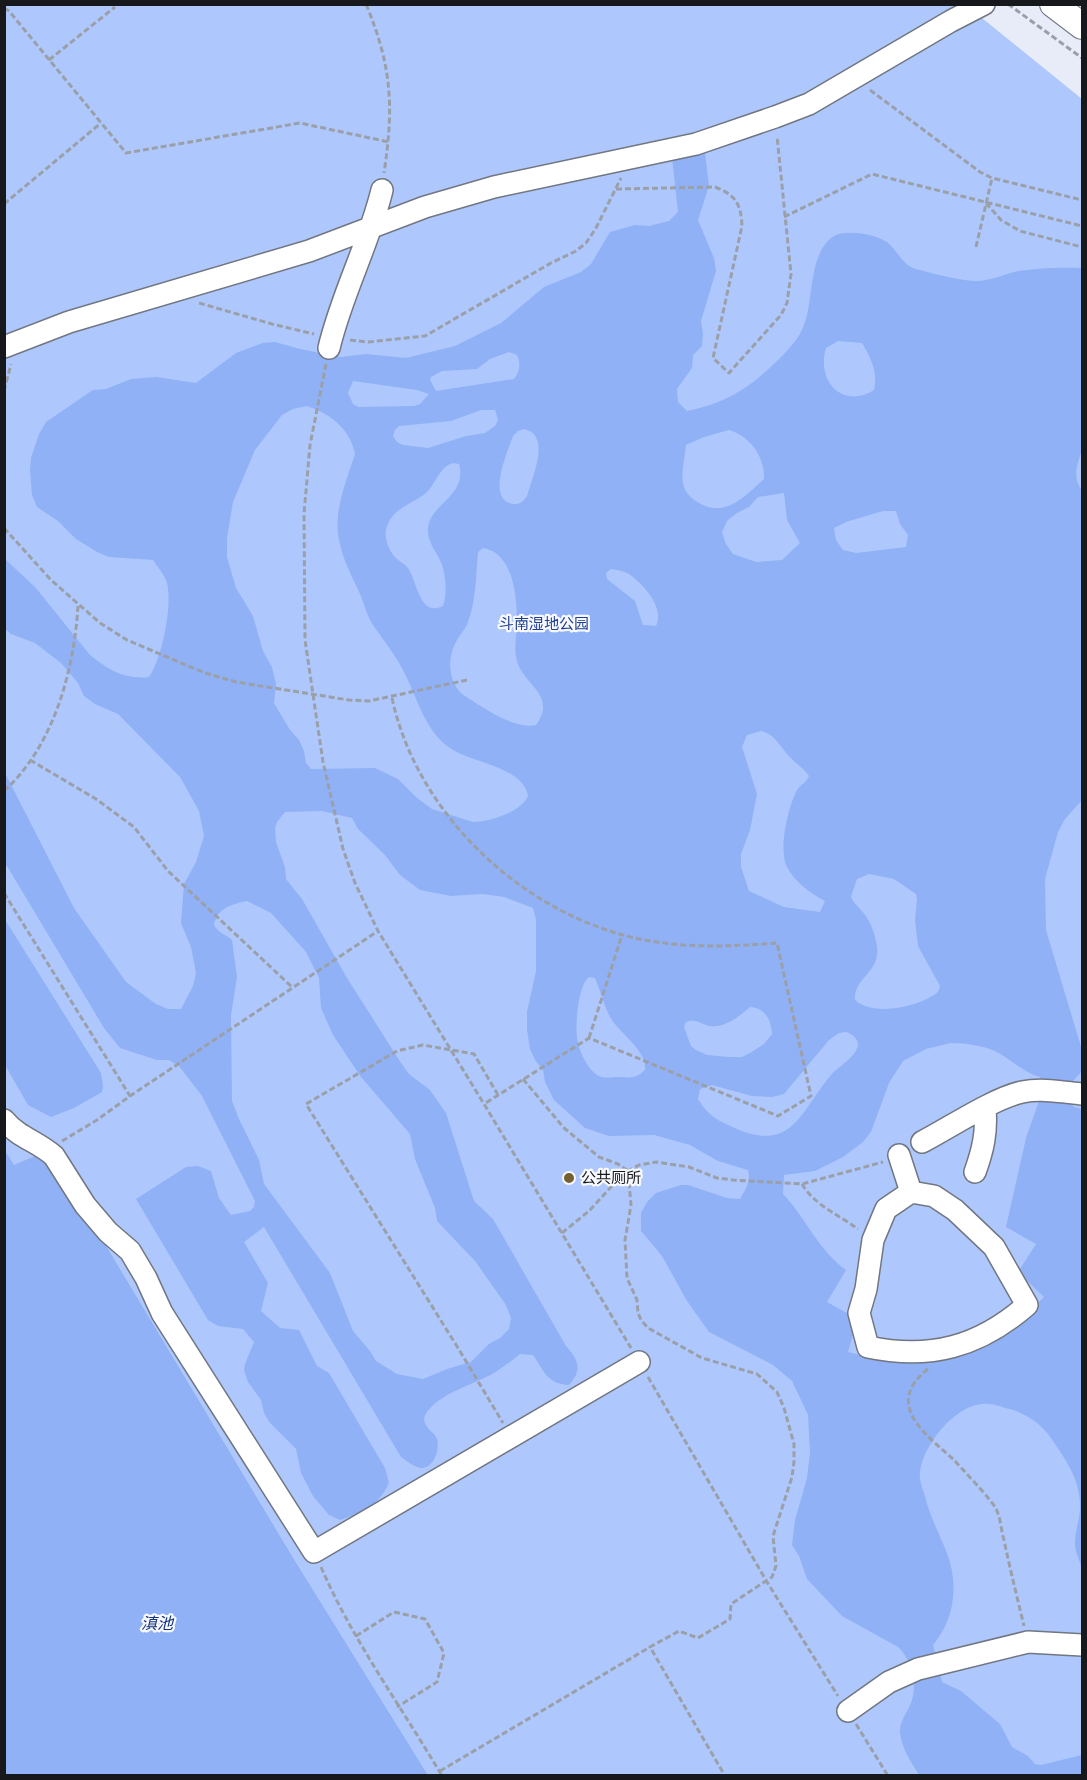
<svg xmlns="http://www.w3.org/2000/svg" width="1087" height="1780" font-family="'Varela Round','Noto Sans SC',sans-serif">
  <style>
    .green { fill: #aec8fd }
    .water { fill: #90b1f6; fill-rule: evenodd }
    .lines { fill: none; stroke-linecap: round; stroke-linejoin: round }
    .minor-casing { stroke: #717680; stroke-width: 24 }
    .major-casing { stroke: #717680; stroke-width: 28 }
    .path { stroke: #9b9fa8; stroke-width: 3; stroke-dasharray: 6 3; stroke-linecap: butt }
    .minor { stroke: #fff; stroke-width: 21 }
    .major { stroke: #fff; stroke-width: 26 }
    .poi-dot { fill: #776030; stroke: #f7f9fe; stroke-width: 2 }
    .labels { text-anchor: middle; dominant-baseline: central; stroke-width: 4.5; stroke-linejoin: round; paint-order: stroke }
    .park-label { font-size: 15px; fill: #21408f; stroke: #f7f9fe }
    .poi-label { font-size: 15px; fill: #16181c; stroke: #f7f9fe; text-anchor: start }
    .water-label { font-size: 16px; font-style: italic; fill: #15327f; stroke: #f7f9fe }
  </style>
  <rect width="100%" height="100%" fill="#e7ecf8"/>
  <path class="green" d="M4 5H962L977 14 1082 99V1775H428L294 1559 49 1150 14 1166 4 1149Z"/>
  <path class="water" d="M705 153 709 186 698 220 714 258 716 271 701 321 703 334 702 346 693 355 692 368 677 389 678 402 687 411C726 403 748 389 777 361 787 351 799 339 804 325 814 301 808 252 834 236 846 229 876 234 887 242 897 250 903 266 916 269 931 273 965 282 979 281 991 280 1003 275 1014 272 1030 268 1066 267 1082 268V450C1077 466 1072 476 1082 491V800L1065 819 1058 832 1045 879 1046 930 1082 1050V1071L1073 1081 1069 1102 1074 1107 1082 1109V1570C1080 1561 1075 1552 1075 1543 1075 1531 1080 1519 1080 1507 1081 1481 1065 1458 1050 1437 1041 1423 1022 1411 1005 1408 999 1406 990 1403 983 1404 954 1405 918 1450 920 1479 921 1484 923 1491 925 1496 935 1538 960 1558 952 1605 949 1620 943 1633 933 1645L942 1682 961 1691 1000 1724 1012 1747 1028 1756 1035 1764 1041 1765 1082 1755V1775H919C911 1762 902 1749 900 1733 899 1722 907 1713 911 1703 918 1684 912 1660 898 1647L842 1616 807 1579 799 1556 792 1545 795 1520 807 1478 810 1453 808 1415 792 1381 773 1365 709 1332 687 1301 662 1256 641 1231V1213L647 1202 656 1193 681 1185H688L727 1198 740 1199C746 1189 751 1181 748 1170L718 1161 690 1145 654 1135 609 1136 585 1128 554 1100 545 1082 543 1070 535 1060 530 1049 527 1030V1012L536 971V920L533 908 504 897 483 894 451 896 420 890 400 875 385 855 358 829 352 818 322 811 285 812 277 822 275 828 276 842 285 867 286 879 302 899 347 978 401 1063 409 1074 430 1090 446 1113 474 1201 493 1219 566 1346C578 1359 583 1370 569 1385 547 1384 544 1371 533 1355L520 1354C512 1361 503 1367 494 1373 473 1385 442 1392 427 1412 424 1416 423 1421 426 1425 429 1431 435 1433 437 1439 440 1449 434 1468 422 1468 415 1468 407 1461 401 1457L264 1227 244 1242 268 1283 261 1311 280 1328 299 1330 317 1366 329 1373 385 1468 389 1483C378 1506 364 1512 340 1520L329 1515 313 1496 301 1473 296 1449 270 1423 264 1413 261 1400 248 1382 244 1370 245 1364 254 1342 243 1329 218 1326 208 1320 136 1199 186 1167 198 1166 211 1171 219 1198 231 1215 250 1211 254 1207 255 1201 202 1096 179 1066 169 1060H157L120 1048 104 1028 7 866H5L4 771 74 908 126 982 156 1004 168 1009H181L193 986 196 973 191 947 181 923 184 884 196 862 204 836 199 811 180 777 118 714 95 704 84 696 78 683 61 663 35 643 11 634 5 629V559L35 587 90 655C108 670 126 680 149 677 162 659 174 601 166 580 163 573 157 566 153 560L109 557 97 552 76 539 58 521 37 507 32 495 30 470 31 458 39 434 46 422 93 390 106 389 131 379 157 377 196 383 236 353 263 343 275 342 300 349 341 357 366 354 406 358 455 346 501 323 544 287 581 272 591 264 610 232 635 225 649 226 669 221 678 212 672 157ZM838 341 862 343C871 358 878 372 874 390 842 410 816 380 826 348ZM509 352 517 355C521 363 520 372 514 379L436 391 430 380 431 377 442 371 477 369 490 359ZM353 381 417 390 429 394 420 404 414 406 358 407 353 404 348 393ZM306 406C329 412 351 430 355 454 347 479 335 507 338 534 341 557 351 574 360 594 365 606 367 617 375 628 385 642 397 657 405 674 418 700 426 734 453 750 474 763 523 767 528 796 521 812 490 822 473 822L432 809 417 798 398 779 375 768 311 769 306 763 304 751 299 740 290 730 274 703 276 684 272 667 263 651 253 616 236 588 227 557V538L233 502 255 450 282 415 293 409ZM481 410H495L498 420 495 426 485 433 466 436 428 448 403 445 397 442 393 436 395 430 399 426 451 421ZM524 429C552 435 532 477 527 496 523 502 519 505 512 504 486 498 508 451 513 436L518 431ZM729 430C750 436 765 457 764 479 744 497 724 520 696 501 690 497 684 491 683 483 681 471 685 457 686 445L704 437ZM453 463 459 464C468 496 429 504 428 529 427 544 440 555 443 568 446 579 447 595 443 606 419 618 417 580 408 568 405 564 400 562 397 559 390 554 384 538 386 530 391 508 411 505 426 493 436 484 439 467 453 463ZM784 493 787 520 800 543 782 560 756 562 733 554 726 544 722 532 727 521 737 513 749 507 758 497ZM883 511H896L900 524 908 535 906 547 856 553 843 550 836 540 834 528 846 522ZM483 548C514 553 517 598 517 623 517 633 514 645 516 656 519 684 559 693 536 725 513 730 481 706 462 694 448 681 447 658 456 642 459 635 466 629 468 622 476 601 476 575 478 552ZM611 569C617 570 624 571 629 574 644 585 665 608 656 626L643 625 635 601 607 579 606 573ZM761 731C777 735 780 748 791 758 797 765 804 768 809 776 806 783 801 784 797 790 788 807 778 850 787 867 795 882 811 894 825 901L820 912 784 907 749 891 741 867V854L750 830 757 794 742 747 747 735ZM869 874 894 879 916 894 917 900 915 920 918 946 940 986 938 992C920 1007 873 1017 855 1000 853 976 884 973 876 941 874 932 871 923 865 915 861 909 854 904 851 897L857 879ZM247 901 271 913 306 952 319 978 321 1008 333 1035 361 1077 410 1134 415 1159 435 1208 437 1221 475 1261 506 1305 511 1318 509 1329 500 1338 489 1344 471 1362 447 1369 423 1379 397 1374 376 1361 370 1351 353 1331 330 1273 264 1184 259 1160 239 1119 232 1101 231 1015 237 977 232 940C226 934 219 934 214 925 217 908 232 904 247 901ZM589 977 595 978C601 992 605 1011 614 1023 624 1036 647 1052 645 1070 637 1078 630 1078 619 1077 613 1077 602 1079 597 1075 588 1069 580 1053 578 1043 574 1030 578 985 589 977ZM750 1007C765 1008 771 1019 772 1034L764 1044 750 1053 742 1057H729L707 1055 696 1050 691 1046 684 1027 686 1022C696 1018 700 1024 710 1026 725 1028 740 1016 750 1007ZM846 1032C852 1034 858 1038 858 1045 857 1056 838 1067 831 1075 801 1110 793 1153 737 1129 720 1122 707 1115 698 1099L700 1089 712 1085 752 1096 772 1097 784 1094 829 1040 839 1033ZM951 1043C966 1043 989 1046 1002 1055 1015 1063 1025 1073 1040 1077L1039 1101 1026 1138 1006 1227 1036 1244 1018 1272 1044 1297 1030 1311 884 1360 848 1352 858 1317 845 1312 827 1302 846 1270C818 1250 806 1218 783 1194L784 1175 815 1171 843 1157 863 1142 871 1132 889 1083 903 1061 926 1049Z
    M4 918 101 1073 103 1086 102 1092 74 1108 51 1117 28 1105 5 1065Z
    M4 1149 14 1165 49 1150 294 1559 428 1775H5Z"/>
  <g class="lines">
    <defs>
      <path id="minor" d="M4 347 69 322 309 251 425 207 494 187 696 144 775 117 809 104 951 21 984 4
        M329 348C342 293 369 244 382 190
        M4 1120C19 1138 37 1141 54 1156L85 1205 108 1232 130 1251 146 1278 162 1313 314 1552 639 1362
        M922 1142C949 1128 994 1098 1022 1092 1042 1088 1062 1092 1082 1094
        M899 1155 911 1192 934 1196 955 1210 994 1247 1027 1305C979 1347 930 1360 868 1347L859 1313 866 1289 873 1240 886 1209 911 1192
        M975 1172C983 1150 987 1132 985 1109
        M848 1711 889 1682 918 1669 1028 1642 1082 1645"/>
      <path id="major" d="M1053 4 1082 26"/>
    </defs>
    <use href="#minor" class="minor-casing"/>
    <use href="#major" class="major-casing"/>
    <path class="path" d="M366 4C392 67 394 106 384 173
      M1008 4 1082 58
      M4 8 9 11 126 153 300 123 389 142
      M49 60 115 7
      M870 90 980 172 992 178 1082 200
      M616 189 715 187C736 195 741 204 742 226L713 358 729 373 781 315 787 303 791 274 777 136
      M986 203 1001 220 1020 231 1082 247
      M4 204 101 123
      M784 217 872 174 1082 226
      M976 247 992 178
      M199 303 272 324 314 334
      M350 340 368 342 425 336 551 263 576 251 586 243 596 228 621 178
      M326 364 310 445 304 514 305 640 323 762 343 849 355 883 378 931 484 1104 631 1348
      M4 391 11 364
      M4 528 51 580 100 623 127 640 205 673 236 682 349 700 369 701 467 680
      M392 698C416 810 514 905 623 935 674 949 726 947 777 943L811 1096 778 1116 589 1038 484 1104
      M30 760 96 799 134 827 168 871 293 988
      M4 791C54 746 74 670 78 606
      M4 893 130 1096
      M589 1038 622 935
      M523 1079 564 1128 599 1157 618 1164 628 1171 631 1205 625 1240 627 1278 637 1300 638 1313 641 1320 648 1328 702 1358 757 1374 777 1392 784 1408 794 1444V1462L792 1477 773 1536 776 1566 772 1577 731 1604 730 1619 698 1638 679 1631 650 1647 725 1776
      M498 1095 474 1054 423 1045 397 1051 306 1104 458 1348 503 1423
      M62 1141 97 1120 130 1096 378 931
      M802 1184C814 1205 839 1215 858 1229
      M562 1233 589 1211 623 1174 639 1165 656 1162 689 1167 717 1178 733 1180 802 1184 883 1162
      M928 1369C882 1405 928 1436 954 1460 962 1469 992 1500 996 1509 1001 1518 1001 1531 1004 1540 1010 1569 1017 1597 1024 1626
      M648 1377 767 1582 838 1696
      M321 1567C353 1641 401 1706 442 1776
      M356 1636 394 1612 425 1619 444 1653 437 1682 397 1707
      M856 1724 888 1776
      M440 1771 650 1647"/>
    <use href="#minor" class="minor"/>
    <use href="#major" class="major"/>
  </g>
  <circle class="poi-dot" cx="569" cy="1178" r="6"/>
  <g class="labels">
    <g class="park-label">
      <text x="544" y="624">斗南湿地公园</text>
    </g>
    <g class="poi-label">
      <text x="581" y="1178">公共厕所</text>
    </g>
    <g class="water-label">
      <text x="157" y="1624">滇池</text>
    </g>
  </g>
  <rect width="1087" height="1780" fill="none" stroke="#16181c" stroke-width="12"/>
</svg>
